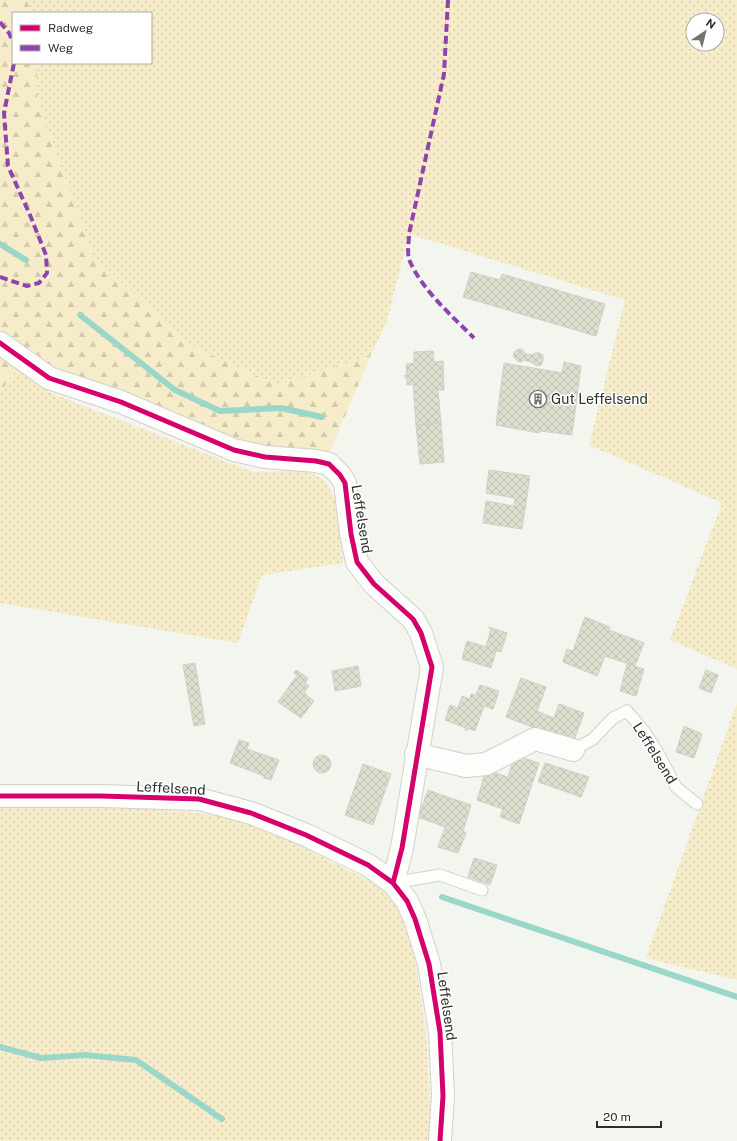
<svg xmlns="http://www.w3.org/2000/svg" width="737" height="1141" font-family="'Public Sans',sans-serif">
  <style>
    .green { fill: url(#green-dots); fill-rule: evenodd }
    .forest { fill: url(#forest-firs) }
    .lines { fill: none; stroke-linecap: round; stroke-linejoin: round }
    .stream { stroke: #9ad7c9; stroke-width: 6 }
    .building { fill: url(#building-cross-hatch); stroke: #ced0ca }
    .lane-casing { stroke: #ced2cb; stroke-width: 13 }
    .street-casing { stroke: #ced2cb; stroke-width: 24 }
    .lane { stroke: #fdfefc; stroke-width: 11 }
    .street { stroke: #fdfefc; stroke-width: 22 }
    .quiet { stroke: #8e44ad; stroke-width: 4; stroke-dasharray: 8 4; stroke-linecap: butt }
    .cycleway-casing { stroke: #fff; stroke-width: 8 }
    .cycleway { stroke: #d6006c; stroke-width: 5 }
    .labels { text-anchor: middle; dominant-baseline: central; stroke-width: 3; stroke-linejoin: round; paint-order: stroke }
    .poi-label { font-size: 14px; fill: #2c302a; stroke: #fff; text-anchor: start }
    .street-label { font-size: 14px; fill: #2c302a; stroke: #fff }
  </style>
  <defs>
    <pattern id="green-dots" width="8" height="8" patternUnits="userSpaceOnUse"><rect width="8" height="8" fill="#f7ecc9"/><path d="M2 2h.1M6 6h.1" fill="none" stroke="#d4cbad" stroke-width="1.8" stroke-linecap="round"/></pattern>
    <pattern id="forest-firs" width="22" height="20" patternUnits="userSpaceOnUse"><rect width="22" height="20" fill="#f7ecc9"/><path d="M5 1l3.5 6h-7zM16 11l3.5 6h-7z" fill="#d4cbad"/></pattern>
    <pattern id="building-cross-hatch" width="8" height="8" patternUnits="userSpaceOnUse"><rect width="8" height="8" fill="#dddfce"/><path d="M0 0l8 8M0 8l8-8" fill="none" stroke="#bec0b1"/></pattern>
  </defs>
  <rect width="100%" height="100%" fill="#f2f6ee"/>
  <path class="green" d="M27 0H737V669L670 640 722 503 589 445 625 300 409 234 387 321 371 355 277 385 186 343 93 255 37 99V63H151V13H30ZM693 20H717V44H693Z
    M18 367 51 393 253 472 307 470 325 481 335 498 343 563 262 575 238 643 0 603V393Z
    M737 703V980L646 958Z
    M0 806 101 807 184 811 236 819 295 843 383 888 401 911 416 964 426 1031 432 1141H0Z"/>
  <path class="forest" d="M0 0H27L30 13H13V63H37V99L93 255 186 343 277 385 371 355 330 451 283 452 237 445 52 369 30 348 0 393Z"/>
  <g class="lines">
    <path class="stream" d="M0 244 26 260
      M80 315 175 390 220 411 281 408 322 417
      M442 897 737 997
      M0 1047 41 1058 85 1055 136 1060 222 1119"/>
  </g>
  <path class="building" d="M471 272 500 280 502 274 605 304 596 336 463 297Z
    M518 349H522L526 354 532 355 535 353H539L543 355V361L541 365 537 366 531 362 524 360 521 362 517 361 513 356 514 352Z
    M433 351 434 362 443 361 444 390H438L441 423 416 425 413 384 407 385V377L405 378V375H407L406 364 414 363V352Z
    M564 362 581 366 572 435 540 431 539 433 496 425 504 363 562 373Z
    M441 423 444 462 420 464 416 425Z
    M489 470 530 476 522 529 483 523 486 501 514 506 515 498 486 493Z
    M585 617 610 627 609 630 644 643 635 666 605 656 597 676 563 662 567 649 573 651Z
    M488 627 507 633 501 652 496 651 491 668 462 659 467 641 486 647 491 629Z
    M195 663 205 724 194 726 183 665Z
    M627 664 644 669 636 696 620 691Z
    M358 666 361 686 335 691 332 671Z
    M296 670 308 678 305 684 309 686 304 693 314 701 301 718 278 702 297 675 294 673Z
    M706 670 718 675 711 693 699 688Z
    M521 678 546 687 537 711 554 718 559 704 584 713 573 743 506 717Z
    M480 685 499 691 493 709 484 706 475 731 468 728 467 730H465L466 728 445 720 450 705 458 708 462 696 470 699 471 694 476 695Z
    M684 726 702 734 694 758 676 752Z
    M239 740 249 743 247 749 279 760 271 780 264 778V776L230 763Z
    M515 755 539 763 519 824 500 817 503 809 477 800 486 770 508 777Z
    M313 764a9 9 0 1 1 18 0a9 9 0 1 1-18 0Z
    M545 763 589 777 581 797 538 782Z
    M363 764 391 774 373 825 345 815Z
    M428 790 471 805 463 831 466 833 458 853 438 847 445 827 418 817Z
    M474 858 497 865 490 885 468 877Z"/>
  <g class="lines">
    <defs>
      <path id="lane" d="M573 750 593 739 613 718 627 711 644 731 657 751 676 787 697 804
        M393 883 440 875 482 890"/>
      <path id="street" d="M0 343 49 378 121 402 234 450 265 457 316 461 329 464 340 475 345 483 351 534 357 562 374 584 413 619 421 633 432 667 402 848 393 883
        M416 754 466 766 486 764 535 739 573 750
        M0 796H101L199 799 251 813 306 835 368 865 393 883 407 901 415 919 429 964 440 1032 443 1096 440 1141"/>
    </defs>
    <use href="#lane" class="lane-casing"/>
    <use href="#street" class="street-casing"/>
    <use href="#lane" class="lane"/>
    <use href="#street" class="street"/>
    <path class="quiet" d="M448 0 444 74 409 234C409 241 407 252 409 259 420 288 453 317 474 338
      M0 22 9 33 13 42
      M0 277 27 286 39 283 47 273 46 255 30 215 8 166 4 113 14 63"/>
    <defs>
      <path id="cycleway" d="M0 343 49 378 121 402 234 450 265 457 316 461 329 464 340 475 345 483 351 534 357 562 374 584 413 619 421 633 432 667 402 848 393 883
        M0 796H101L199 799 251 813 306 835 368 865 393 883 407 901 415 919 429 964 440 1032 443 1096 440 1141"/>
    </defs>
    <use href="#cycleway" class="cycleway-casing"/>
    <use href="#cycleway" class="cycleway"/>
  </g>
  <defs>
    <symbol id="building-ring" viewBox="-11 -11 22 22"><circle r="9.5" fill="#fff" stroke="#71756f" stroke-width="1.5"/><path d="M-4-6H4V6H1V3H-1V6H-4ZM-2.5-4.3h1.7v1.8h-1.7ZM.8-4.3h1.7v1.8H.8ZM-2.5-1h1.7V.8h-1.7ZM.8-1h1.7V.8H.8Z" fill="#71756f"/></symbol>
  </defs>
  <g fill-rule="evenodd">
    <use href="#building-ring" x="528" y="389" width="20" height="20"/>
  </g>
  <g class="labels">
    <g class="poi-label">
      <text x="551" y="399">Gut Leffelsend</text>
    </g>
    <g class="street-label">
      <text transform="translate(362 519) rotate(81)">Leffelsend</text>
      <text transform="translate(655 753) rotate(58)">Leffelsend</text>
      <text transform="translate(171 788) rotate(3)">Leffelsend</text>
      <text transform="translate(447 1006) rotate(82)">Leffelsend</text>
    </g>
  </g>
  <rect x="12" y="12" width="140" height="52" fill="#ffffff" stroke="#abacaa"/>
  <rect x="20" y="25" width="20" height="6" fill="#d6006c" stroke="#abacaa"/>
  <text x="48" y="32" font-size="12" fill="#2c302a">Radweg</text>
  <rect x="20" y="45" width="20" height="6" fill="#8e44ad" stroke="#abacaa"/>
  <text x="48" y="52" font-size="12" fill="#2c302a">Weg</text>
  <g transform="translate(705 32) rotate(35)"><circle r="19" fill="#ffffff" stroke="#abacaa"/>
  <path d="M0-3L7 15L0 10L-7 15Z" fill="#71756f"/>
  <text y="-6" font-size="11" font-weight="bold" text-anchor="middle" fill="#2c302a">N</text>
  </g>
  <path d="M597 1121v6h64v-6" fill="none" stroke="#2c302a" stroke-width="2"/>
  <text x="603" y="1121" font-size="12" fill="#2c302a" stroke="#ffffff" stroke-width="3" paint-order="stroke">20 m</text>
</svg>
